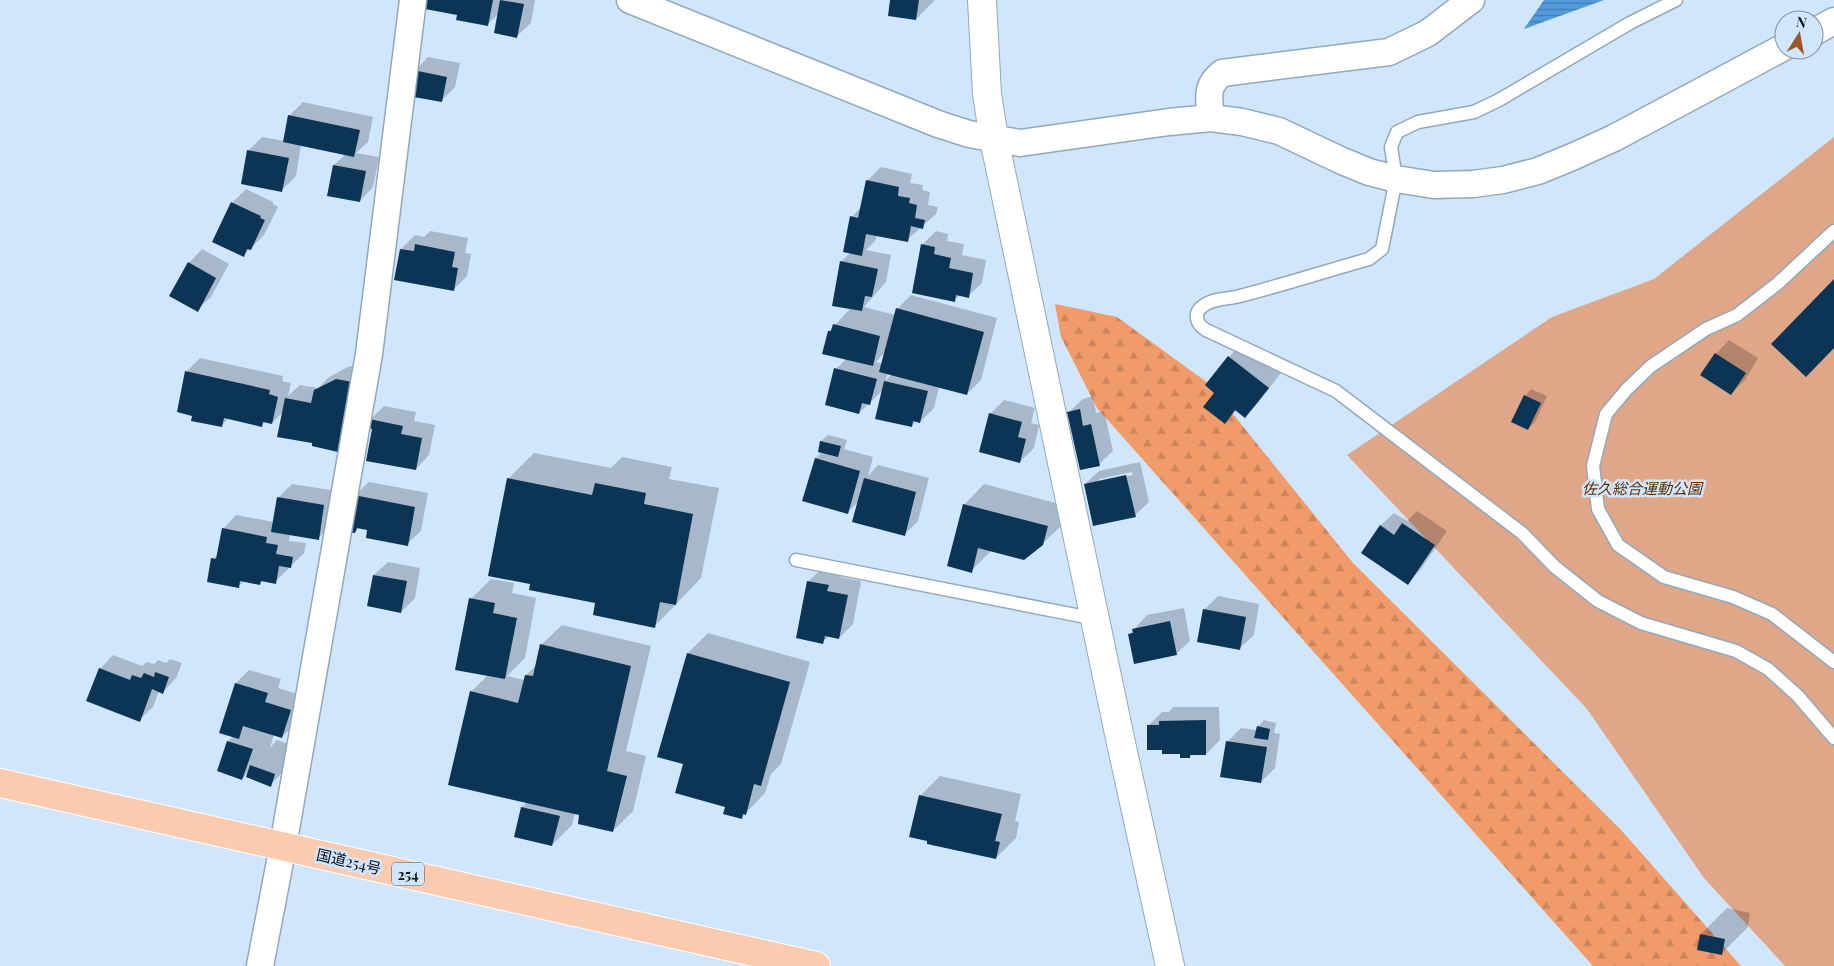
<svg xmlns="http://www.w3.org/2000/svg" width="1834" height="966" font-family="'Playfair Display','Noto Sans JP',serif">
  <style>
    .forest { fill: url(#forest-firs) }
    .park { fill: #dfa787 }
    .water { fill: url(#water-rules) }
    .shadow { fill: #0003; fill-rule: evenodd }
    .building { fill: #0c3454 }
    .lines { fill: none; stroke-linecap: round; stroke-linejoin: round }
    .service-casing { stroke: #92a7bc; stroke-width: 15 }
    .minor-casing { stroke: #92a7bc; stroke-width: 29 }
    .tertiary-casing { stroke: #92a7bc; stroke-width: 30 }
    .trunk-casing { stroke: #fff; stroke-width: 30 }
    .service { stroke: #fff; stroke-width: 12 }
    .minor { stroke: #fff; stroke-width: 26 }
    .tertiary { stroke: #fff; stroke-width: 28 }
    .trunk { stroke: #fbcbb0; stroke-width: 28 }
    .labels { text-anchor: middle; dominant-baseline: central; stroke-width: 5; stroke-linejoin: round; paint-order: stroke }
    .shield { fill: #d0e6fc; stroke: #434f5a; stroke-width: 1 }
    .shield-label { font-size: 14px; font-weight: bold; fill: #070e15 }
    .park-label { font-size: 15px; font-style: italic; fill: #5f2a01; stroke: #d0e6fc }
    .street-label { font-size: 15px; fill: #070e15; stroke: #d0e6fc }
  </style>
  <defs>
    <pattern id="forest-firs" width="22" height="20" patternUnits="userSpaceOnUse" patternTransform="scale(1.25)"><rect width="22" height="20" fill="#f09b69"/><path d="M5 1l3.5 6h-7zM16 11l3.5 6h-7z" fill="#cc845a"/></pattern>
    <pattern id="water-rules" width="6" height="5" patternUnits="userSpaceOnUse" patternTransform="scale(1.25)"><rect width="6" height="5" fill="#529adb"/><path d="M0 2.5h6" fill="none" stroke="#427cb0"/></pattern>
  </defs>
  <rect width="100%" height="100%" fill="#d0e6fc"/>
  <path class="forest" d="M1055 304 1117 317 1208 383 1353 563 1622 831 1741 966H1593L1097 408 1061 337Z"/>
  <path class="park" d="M1834 137V966H1785L1704 878 1587 709 1347 455 1552 317 1654 279Z"/>
  <path class="water" d="M1544 0H1604L1524 29Z"/>
  <path class="shadow" d="M428 0H535L531 23 517 36 499 13 487 25Z
    M891 0H935L916 19Z
    M428 57 460 63 455 87 441 101 415 71Z
    M303 102 373 117 368 142 356 153 379 157 373 187 360 201 334 165 346 154 301 145 296 176 282 190 248 151 262 137 284 141 289 116Z
    M881 167 912 174 910 183 923 185 922 190 930 192 928 205 938 207 936 214 907 240 877 235 875 241 866 250 891 255 886 282 864 307 895 315 897 309 911 295 997 318 981 380 967 394 939 387 934 408 920 422 917 421 911 426 883 390 859 413 836 369 846 359 829 331 851 308 841 262 851 252 852 217 862 206 867 181ZM886 351 883 364 876 362ZM888 373 892 374 885 381Z
    M246 189 273 202V204L278 207 264 235 244 255 232 203Z
    M430 231 468 238 465 253 471 254 467 276 453 290 401 249 415 235 424 237Z
    M936 231 948 234 947 241 964 244 962 255 986 260 982 283 968 296 960 295 954 300 922 245Z
    M202 249 229 264 211 297 197 310 189 263Z
    M1729 340 1758 358 1745 380 1731 394 1716 354Z
    M1242 343 1281 373 1258 403 1245 416 1237 410 1225 422 1215 392 1229 357Z
    M200 358 283 376 282 381 291 383 288 396 300 385 318 388 329 377 350 366 365 368 351 437 337 450 314 442 284 411 272 423 265 421 262 425 229 418 221 426 187 371Z
    M1531 389 1547 396 1535 422 1528 429 1525 396Z
    M1093 396 1096 413 1104 411 1113 451 1099 464 1069 412 1083 399Z
    M1004 400 1035 408 1031 423 1039 425 1034 448 1020 462 990 414Z
    M384 406 416 412 414 421 435 425 429 455 416 469 373 428 370 420Z
    M828 435 847 440 844 449 873 457 868 476 878 465 929 478 918 521 905 534 859 501 847 513 804 500 816 458 822 452 819 451 821 441Z
    M534 453 611 468 622 457 672 467 669 479 719 488 701 578 655 626 596 602 531 583 508 479Z
    M1140 462 1149 502 1135 515 1085 484 1099 471ZM1132 472 1133 475 1099 482V479Z
    M369 482 428 493 421 531 407 544 369 529 360 527 355 532V495Z
    M292 484 337 491 332 525 318 538 290 534 289 541 306 543 304 553 275 582 263 580 260 583 245 580 238 587 213 559 218 554 223 529 236 515 274 522 278 498Z
    M984 484 1067 506 1063 524 1042 544 992 550 971 571 964 505Z
    M1417 511 1447 531 1421 569 1408 583 1380 526 1394 513 1407 521Z
    M388 562 420 568 415 598 401 612 374 575Z
    M822 568 842 572 840 577 861 581 853 624 839 638 829 636 823 642 808 582Z
    M491 579 514 583 512 593 536 598 525 658 507 676 525 680 526 675 537 665 541 645 562 625 651 646 626 751 646 756 633 811 613 831 575 813 572 825 552 845 515 836 522 807 527 802 471 692 488 675 471 599Z
    M1218 596 1259 604 1254 635 1240 648 1204 610Z
    M1184 608 1190 641 1176 654 1130 634 1147 615Z
    M708 633 810 662 781 764 771 774 765 793 741 818 727 806 684 763 688 653Z
    M113 655 142 666 147 662 154 664 158 660 166 663 170 659 182 663 176 678 163 692 159 691 153 707 139 720 100 669Z
    M249 670 281 679 278 688 304 696 296 723 282 737 274 734 270 748 277 740 301 748 296 759 270 785 249 771 242 779 219 771 228 741 234 736 221 732 236 683Z
    M1173 707H1219L1220 740 1206 754H1193L1190 757 1181 753 1163 749 1148 726 1162 712H1169Z
    M1264 720 1276 723 1274 733 1280 734 1275 768 1261 782 1227 742 1241 728 1257 730 1258 727Z
    M940 776 1021 794 1015 821 1019 822 1016 838 996 858 920 796Z
    M1727 908 1750 913 1748 927 1722 953 1701 934Z"/>
  <path class="building" d="M426 0H493L488 26 456 20 457 15 425 9Z
    M500 0 524 4 517 38 494 33Z
    M890 0H919L916 20 888 16Z
    M413 70 447 77 442 102 408 96Z
    M288 115 360 130 354 157 283 142Z
    M247 150 289 158 282 192 241 184Z
    M333 165 366 171 360 202 327 196Z
    M866 180 899 187 898 196 910 198 909 203 917 205 915 218 925 220 923 229 911 226 908 242 866 234 862 256 843 252 850 216 858 218Z
    M231 202 261 216 260 218 265 220 251 250 247 249 244 257 212 242Z
    M415 244 455 252 452 267 458 268 454 291 394 280 400 249 414 251Z
    M921 244 935 247 934 254 951 258 949 268 973 273 969 298 956 295 955 302 912 293Z
    M840 261 878 269 872 297 865 296 862 311 832 306Z
    M188 262 216 278 198 312 169 296Z
    M1834 279V348L1806 377 1771 344Z
    M896 308 984 332 967 395 879 372Z
    M833 324 880 336 873 366 822 354 828 331H831Z
    M1715 353 1746 373 1731 395 1700 375Z
    M1228 356 1269 388 1245 418 1235 410 1225 424 1203 407 1214 393 1205 385Z
    M834 368 877 379 870 405 862 403 859 414 825 405Z
    M185 371 270 390 269 394 278 397 272 424 263 422 262 427 224 418 222 427 191 421 192 416 177 412Z
    M336 379 352 382 338 452 312 446V443L277 437 285 398 311 403 314 390Z
    M884 381 928 391 920 423 913 421 912 427 875 419Z
    M1524 395 1541 403 1528 430 1511 422Z
    M1080 409 1083 426 1091 424 1100 466 1080 470 1067 412Z
    M989 413 1022 422 1018 437 1026 439 1020 463 979 452Z
    M369 419 403 426 401 434 422 438 416 470 366 461 372 429 367 428Z
    M820 441 841 446 838 457 818 452Z
    M815 458 860 471 848 514 802 501Z
    M1126 475 1136 517 1093 526 1084 484Z
    M507 478 592 495 595 483 646 493 644 504 693 514 676 605 660 602 655 628 593 615 595 603 529 590 530 584 488 576Z
    M864 478 916 492 905 536 852 522Z
    M354 495 415 507 408 546 366 538 367 530 357 528 355 533 347 532Z
    M277 497 324 505 319 540 271 532Z
    M963 504 1048 526 1043 545 1024 560 978 548 972 573 947 566Z
    M1402 523 1435 545 1408 585 1361 553 1380 525 1394 535Z
    M222 528 267 537 266 543 278 545 276 554 293 557 291 568 279 566 276 584 261 581 260 585 240 581 239 588 207 582 211 558 216 559Z
    M373 575 407 581 401 613 367 606Z
    M807 581 829 585 827 591 848 595 839 639 825 636 823 644 796 638Z
    M469 598 495 603 493 613 517 618 505 679 455 670Z
    M1203 609 1246 617 1240 650 1197 642Z
    M1170 621 1177 655 1134 664 1128 634 1133 633 1132 629Z
    M540 644 631 666 607 771 627 776 613 832 578 824 579 815 448 785 470 691 518 703 525 675 533 676Z
    M687 653 790 682 761 786 754 784 746 815 743 814 742 819 723 814 725 807 675 793 683 764 657 757Z
    M99 668 130 680 132 675 141 678 144 673 154 677 155 672 169 677 163 694 152 689 140 722 86 701Z
    M235 683 268 693 265 702 291 710 282 738 243 726 239 739 219 733Z
    M1206 720V755H1190V758H1180V754H1162V750H1147V725H1159V721Z
    M1257 726 1270 729 1268 740 1254 738Z
    M227 741 253 749 242 780 217 771Z
    M1226 741 1267 747 1261 783 1220 777Z
    M250 765 275 774 271 787 246 777Z
    M919 795 1002 814 995 841 1000 842 996 859 927 844V841L909 837Z
    M521 807 560 816 552 846 514 837Z
    M1700 934 1725 939 1722 955 1697 950Z"/>
  <g class="lines">
    <defs>
      <path id="service" d="M1676 0 1630 23 1499 100 1474 112 1418 122 1397 132 1391 147 1396 179 1382 249 1369 259C1326 271 1283 285 1240 296 1229 299 1213 298 1203 306 1193 313 1196 324 1206 330L1336 391 1522 533 1555 567 1598 601 1641 623 1736 651 1768 669 1798 696 1834 738
        M1834 231 1777 284 1737 315 1706 329 1651 366 1627 389 1606 414 1593 466 1598 509 1618 545 1664 577 1733 597 1772 614 1834 662
        M796 560 1096 619"/>
      <path id="minor" d="M630 0 938 124 969 134 1020 143 1169 122 1211 118 1242 122 1279 131 1340 160 1369 172 1396 179 1434 185 1473 184 1503 180 1538 171 1572 157 1614 138 1784 47
        M1814 32 1834 21
        M1211 118C1209 98 1205 87 1222 73L1389 52 1428 33 1471 0
        M260 966 283 846 369 354 413 0"/>
      <path id="tertiary" d="M982 0 987 94 994 139 1121 743 1170 966"/>
      <path id="trunk" d="M0 783 816 966"/>
    </defs>
    <use href="#service" class="service-casing"/>
    <use href="#minor" class="minor-casing"/>
    <use href="#tertiary" class="tertiary-casing"/>
    <use href="#trunk" class="trunk-casing"/>
    <use href="#service" class="service"/>
    <use href="#minor" class="minor"/>
    <use href="#tertiary" class="tertiary"/>
    <use href="#trunk" class="trunk"/>
  </g>
  <g class="labels">
    <rect class="shield" x="392" y="862.5" width="32" height="23" rx="4"/>
    <g class="shield-label">
      <text x="408" y="874">254</text>
    </g>
    <g class="park-label">
      <text x="1642" y="488">佐久総合運動公園</text>
    </g>
    <g class="street-label">
      <text transform="translate(349 861) rotate(13)">国道254号</text>
    </g>
  </g>
  <g transform="translate(1799 35) rotate(11)"><circle r="24" fill="#d0e6fc" stroke="#8090a0"/>
  <path d="M0-4L9 19L0 12L-9 19Z" fill="#9a5529"/>
  <text y="-8" font-size="14" font-weight="bold" text-anchor="middle" fill="#070e15">N</text>
  </g>
</svg>
